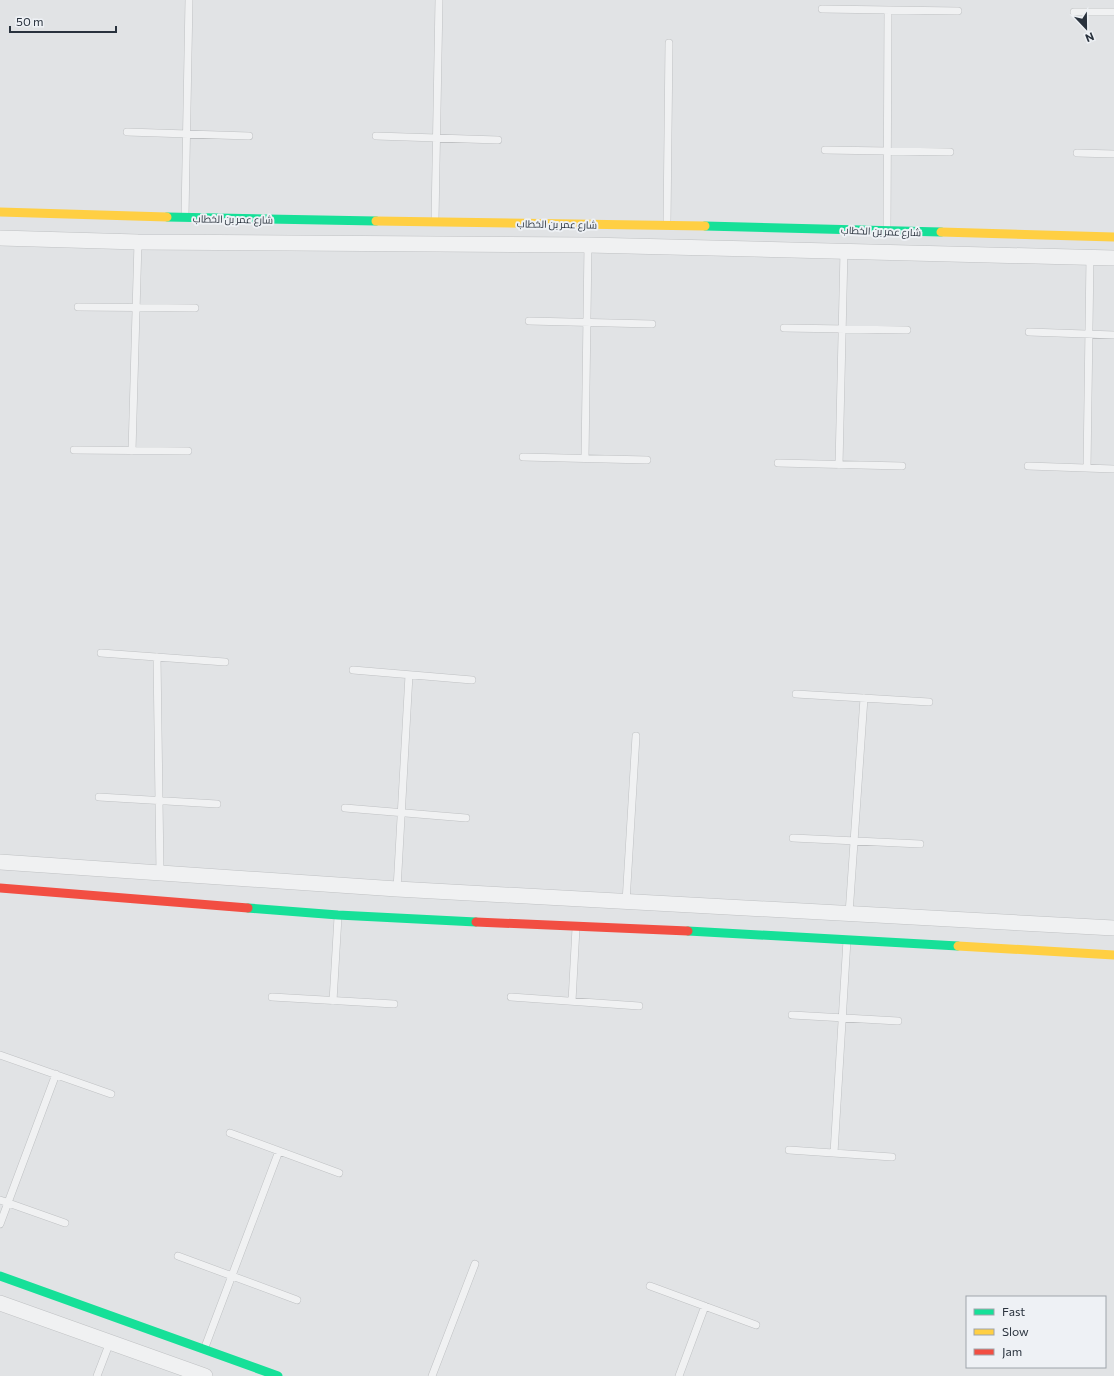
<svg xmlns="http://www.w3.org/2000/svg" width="1114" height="1376" font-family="Commissioner,Cairo,sans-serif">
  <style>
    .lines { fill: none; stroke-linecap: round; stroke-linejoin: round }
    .lane-casing { stroke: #bfc1c3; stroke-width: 8 }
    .street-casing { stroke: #bfc1c3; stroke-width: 16 }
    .lane { stroke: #f0f1f2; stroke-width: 7 }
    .street { stroke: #f0f1f2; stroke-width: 15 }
    .fast { stroke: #16e098; stroke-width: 9 }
    .slow { stroke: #ffcf43; stroke-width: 9 }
    .jam { stroke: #f24e42; stroke-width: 9 }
    .labels { text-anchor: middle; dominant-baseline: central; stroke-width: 4; stroke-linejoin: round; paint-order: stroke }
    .street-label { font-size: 10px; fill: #29323d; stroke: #eef1f5 }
  </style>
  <rect width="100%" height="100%" fill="#e1e3e5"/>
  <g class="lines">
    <defs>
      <path id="lane" d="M822 9 958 11
        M1074 12H1114
        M127 132 249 136
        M376 136 498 140
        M825 150 950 152
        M1077 153 1114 154
        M185 216 189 0
        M435 220 439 0
        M667 223 669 43
        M887 230 888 10
        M78 307 195 308
        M529 321 652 324
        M784 328 907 330
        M1029 332 1114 335
        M74 450 188 451
        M132 451 138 242
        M523 457 647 460
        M585 458 588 245
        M778 463 902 466
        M839 465 844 251
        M1028 466 1114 469
        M1087 468 1090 257
        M101 653 225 662
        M157 657 160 872
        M353 670 472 680
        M796 694 929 702
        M99 797 217 804
        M345 808 466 818
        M793 838 920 844
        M397 889 409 675
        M626 902 636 736
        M849 914 864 698
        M272 997 394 1004
        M511 997 639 1006
        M333 1001 338 917
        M572 1001 576 928
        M792 1015 898 1021
        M0 1055 111 1094
        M230 1133 339 1173
        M789 1150 892 1157
        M834 1153 847 940
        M0 1200 65 1223
        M0 1224 56 1074
        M178 1256 297 1300
        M650 1286 756 1325
        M205 1347 279 1151
        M97 1376 110 1342
        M432 1376 475 1264
        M679 1376 705 1306"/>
      <path id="street" d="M0 238 138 242 588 245 1114 258
        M0 862 397 889 1114 928
        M0 1303 205 1376"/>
    </defs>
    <use href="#lane" class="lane-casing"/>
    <use href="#street" class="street-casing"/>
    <use href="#lane" class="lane"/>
    <use href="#street" class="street"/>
    <path class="fast" d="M167 217 376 221
      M705 226 941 232
      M248 908 338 915 476 922
      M688 931 958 946
      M0 1276 278 1376"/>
    <path class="slow" d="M0 212 167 217
      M376 221 705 226
      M941 232 1114 237
      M958 946 1114 955"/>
    <path class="jam" d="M0 888 248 908
      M476 922 688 931"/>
  </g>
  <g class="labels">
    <g class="street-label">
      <text transform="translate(233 219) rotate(1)">شارع عمر بن الخطاب</text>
      <text transform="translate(557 224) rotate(1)">شارع عمر بن الخطاب</text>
      <text transform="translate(881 231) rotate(2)">شارع عمر بن الخطاب</text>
    </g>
  </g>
  <rect x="966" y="1296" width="140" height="72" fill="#eef1f5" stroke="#9fa5ab"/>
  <rect x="974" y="1309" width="20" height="6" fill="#16e098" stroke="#9fa5ab"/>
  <text x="1002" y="1316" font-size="12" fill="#29323d">Fast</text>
  <rect x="974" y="1329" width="20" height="6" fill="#ffcf43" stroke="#9fa5ab"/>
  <text x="1002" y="1336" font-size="12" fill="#29323d">Slow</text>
  <rect x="974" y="1349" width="20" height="6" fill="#f24e42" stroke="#9fa5ab"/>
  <text x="1002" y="1356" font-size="12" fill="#29323d">Jam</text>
  <g transform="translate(1086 28) rotate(158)" stroke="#eef1f5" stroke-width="3" paint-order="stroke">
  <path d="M0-3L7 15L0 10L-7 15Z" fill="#29323d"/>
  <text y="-6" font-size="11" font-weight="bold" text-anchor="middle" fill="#29323d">N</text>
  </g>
  <path d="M10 26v6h106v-6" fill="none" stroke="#29323d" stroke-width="2"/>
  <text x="16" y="26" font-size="12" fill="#29323d" stroke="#eef1f5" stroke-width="3" paint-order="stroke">50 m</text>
</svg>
